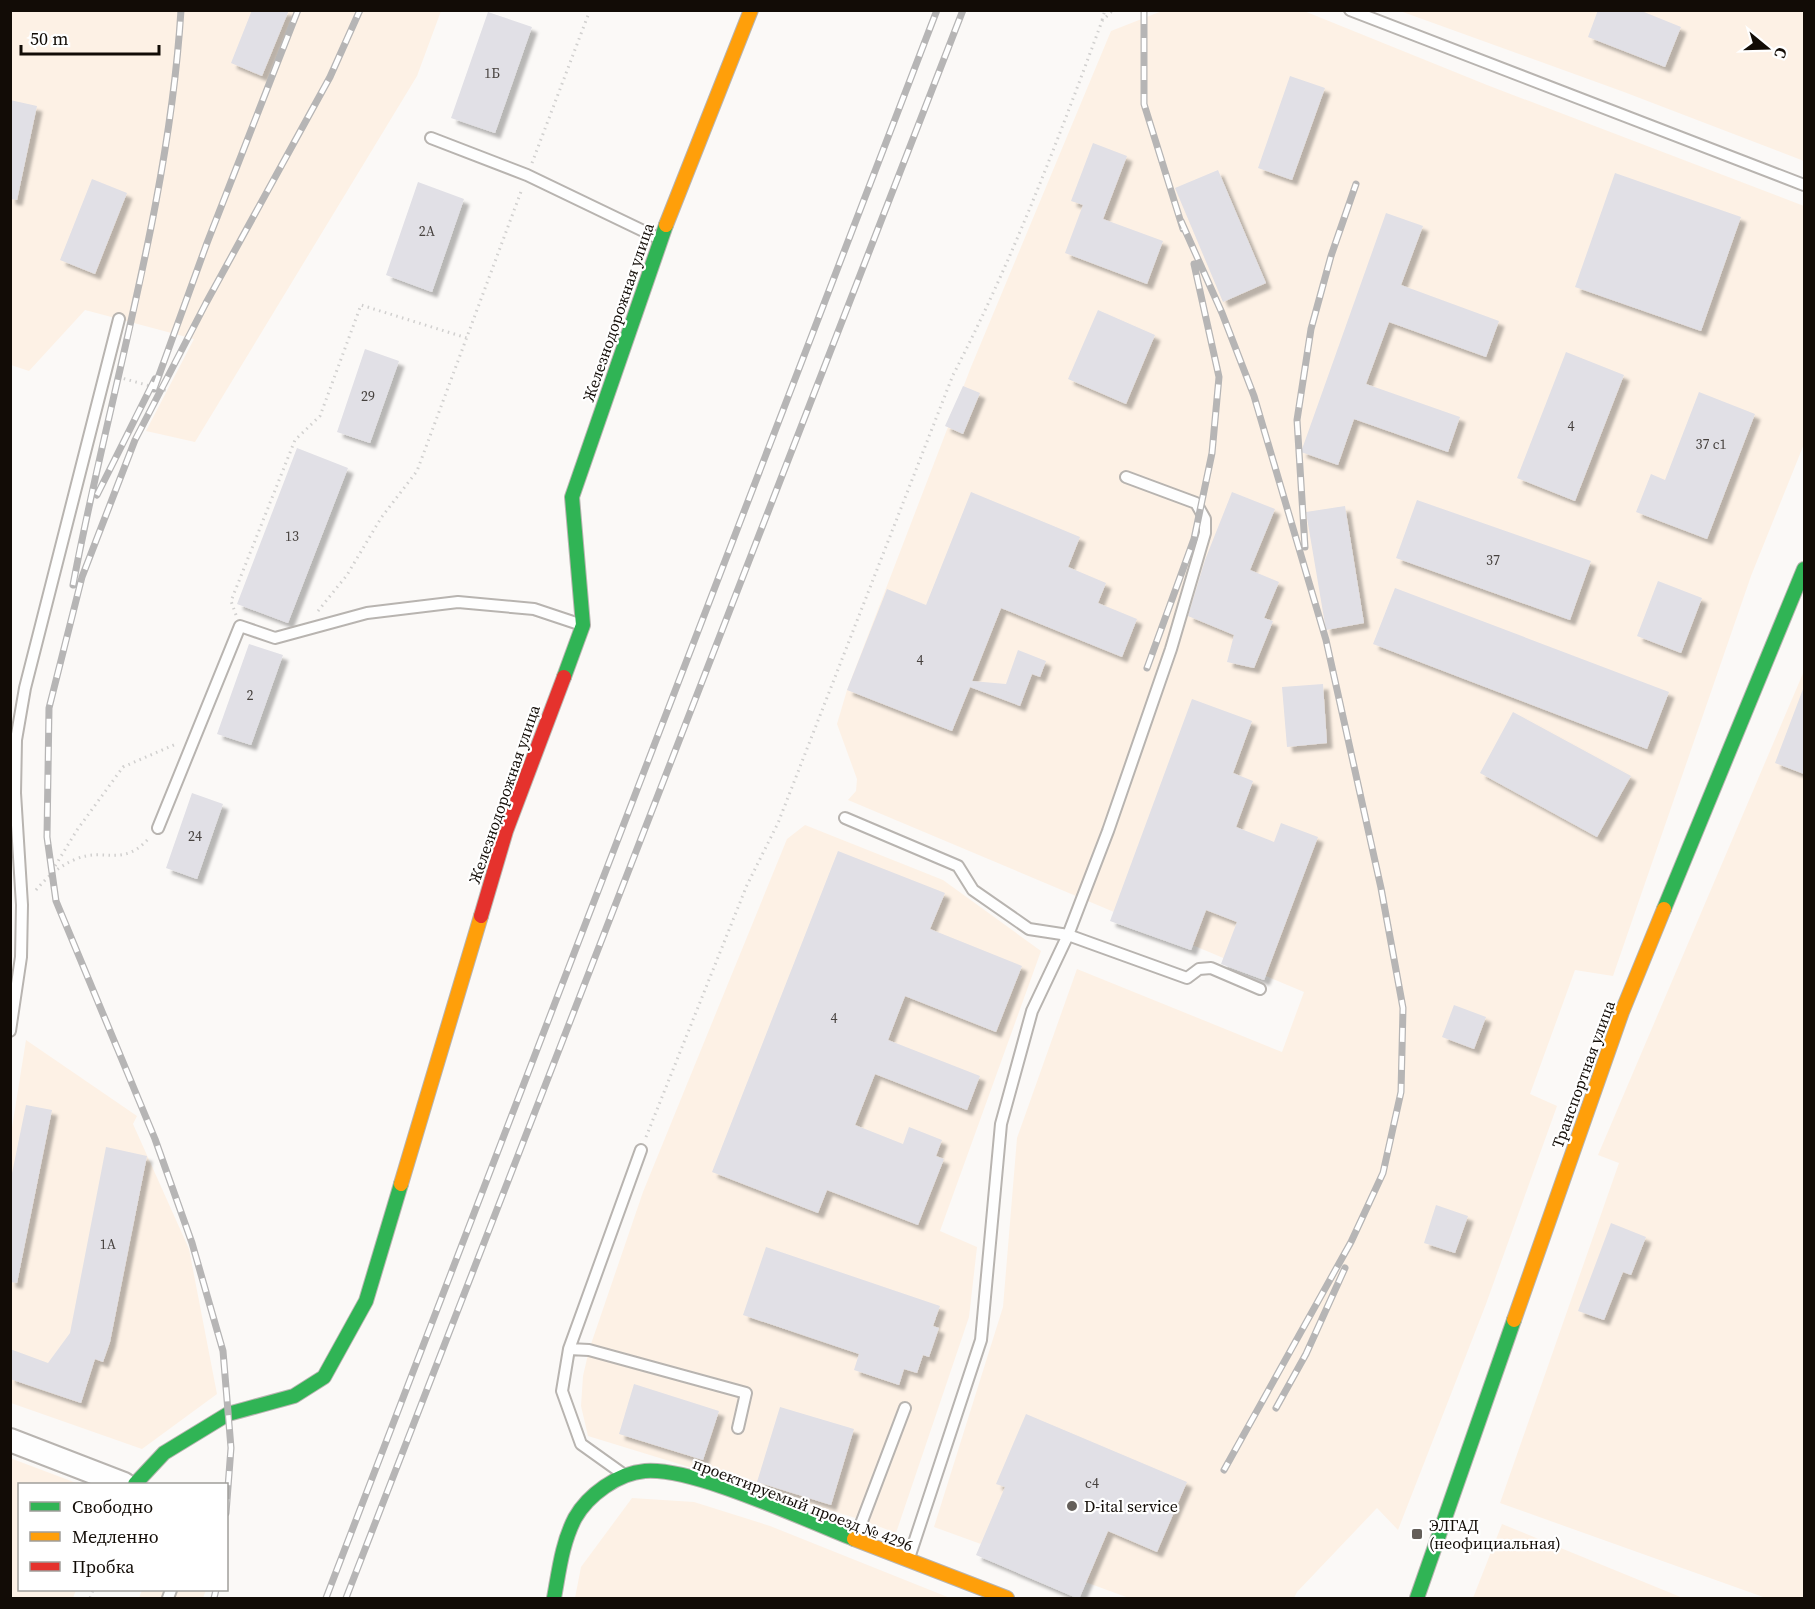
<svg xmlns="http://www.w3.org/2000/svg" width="1815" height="1609" font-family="'Source Serif 4',serif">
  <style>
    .built { fill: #fdf1e5 }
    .building { fill: #e1e0e6; filter: url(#shadow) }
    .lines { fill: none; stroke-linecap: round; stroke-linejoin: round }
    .lane-casing { stroke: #b8b4b0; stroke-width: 14 }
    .street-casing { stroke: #b8b4b0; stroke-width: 26 }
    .fast-casing { stroke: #b8b4b0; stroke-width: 16 }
    .slow-casing { stroke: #b8b4b0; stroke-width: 16 }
    .jam-casing { stroke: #b8b4b0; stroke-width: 16 }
    .path { stroke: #d1d0cf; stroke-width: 3; stroke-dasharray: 1.5 4.5; stroke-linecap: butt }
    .lane { stroke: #fefefe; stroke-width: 10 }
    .street { stroke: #fefefe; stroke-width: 22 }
    .fast { stroke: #30b455; stroke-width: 14 }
    .slow { stroke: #ff9f0a; stroke-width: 14 }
    .jam { stroke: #e5322d; stroke-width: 14 }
    .rail-casing { stroke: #b6b5b5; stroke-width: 7 }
    .rail { stroke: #fff; stroke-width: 4.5; stroke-dasharray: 14; stroke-linecap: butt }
    .poi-dot { fill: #645f5a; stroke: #fff; stroke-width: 2 }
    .labels { text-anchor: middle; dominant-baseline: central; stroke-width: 4.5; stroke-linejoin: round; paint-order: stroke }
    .number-label { font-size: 14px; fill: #46413e }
    .street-label { font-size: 16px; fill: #120c06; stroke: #fff }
    .poi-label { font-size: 16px; fill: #120c06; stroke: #fff; text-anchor: start }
  </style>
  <defs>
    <filter id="shadow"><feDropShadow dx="5.5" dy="5.5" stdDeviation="1.5" flood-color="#0004"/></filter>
  </defs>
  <rect width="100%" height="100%" fill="#fbf9f7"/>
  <path class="built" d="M11 11H441L417 76 195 442 146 431 194 339 85 310 29 371 11 365Z
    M1162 11H1304L1487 85 1804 206V444L1751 576 1613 976 1575 970 1530 1094 1557 1106 1486 1304 1398 1530 1377 1508 1297 1592 1294 1598H1129L934 1527 1003 1307 1017 1138 1077 969 1282 1052 1304 992 848 800 856 791 857 779 837 724 847 690 971 367 1111 31Z
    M1400 11H1804V161L1624 92Z
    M1804 671V1598H1766L1500 1503 1619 1163 1598 1155Z
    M805 825 943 880 1041 951 940 1231 977 1247 969 1317 896 1533 862 1520 588 1436 581 1406 583 1376 589 1350 643 1192 787 839Z
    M26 1040 137 1116 133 1124 189 1249 217 1394 142 1449 11 1403V1134Z
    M10 1458 79 1484H20V1590H76L73 1598H11Z
    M632 1498 694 1502 770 1526 950 1598H575L581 1567Z
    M1502 1524 1683 1598H1473Z
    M142 1590H206L203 1598H139Z"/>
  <path class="building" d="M252 10H289L262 76 231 63Z
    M1598 10H1639L1681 27 1665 67 1588 37Z
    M488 12 532 27 495 133 451 118Z
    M1290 76 1325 88 1292 180 1258 168Z
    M10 100 37 106 17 200 10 199Z
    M1093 143 1127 156 1103 219 1163 241 1147 284 1065 253 1083 205 1071 201Z
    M1218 170 1266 283 1223 302 1175 188Z
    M1615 173 1741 217 1701 331 1575 287Z
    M92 179 127 193 95 274 60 260Z
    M418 182 464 199 432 292 386 275Z
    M1386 213 1423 226 1401 285 1499 321 1486 357 1389 322 1366 384 1460 417 1448 452 1354 419 1338 465 1301 452Z
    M1098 310 1155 335 1126 404 1068 379Z
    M365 349 399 361 370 443 337 432Z
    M1566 352 1624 375 1575 501 1517 478Z
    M963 386 980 393 963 434 945 426Z
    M1699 392 1755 414 1707 539 1636 512 1651 474 1665 480Z
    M297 448 348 468 288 623 237 604Z
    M971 492 1080 537 1068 567 1106 583 1098 603 1137 619 1122 657 1001 608 972 681 1006 684 1018 650 1046 661 1040 677 1032 674 1020 706 970 687 952 731 847 690 887 589 926 605Z
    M1232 492 1275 509 1250 570 1279 582 1264 618 1273 621 1254 668 1227 662 1234 635 1188 616 1205 560Z
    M1417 500 1591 561 1570 620 1396 558Z
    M1345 506 1364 623 1326 630 1306 512Z
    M1658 581 1702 598 1681 653 1637 636Z
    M1395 588 1669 692 1647 749 1373 644Z
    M249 644 283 655 251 745 217 734Z
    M1323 684 1327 743 1287 747 1282 687Z
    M1803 689H1804V774L1775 763Z
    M1192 699 1252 721 1233 773 1253 781 1236 827 1274 842 1281 823 1318 837 1264 980 1221 964 1237 922 1206 910 1191 950 1110 921Z
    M1513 712 1631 776 1597 837 1480 773Z
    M192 793 223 804 197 879 166 868Z
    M838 851 945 893 930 929 1022 966 996 1032 905 996 888 1040 980 1076 967 1110 875 1074 855 1125 903 1144 909 1127 942 1140 936 1156 944 1159 918 1225 827 1190 818 1213 712 1172Z
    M1454 1005 1486 1017 1474 1049 1442 1037Z
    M26 1105 52 1110 17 1283 10 1282V1183Z
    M106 1147 147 1156 110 1342 103 1362 95 1359 81 1403 10 1379V1349L48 1363 70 1333Z
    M1436 1205 1468 1216 1455 1253 1424 1243Z
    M1611 1223 1646 1237 1631 1275 1623 1272 1604 1320 1578 1311Z
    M766 1247 940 1306 933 1326 939 1328 929 1357 923 1355 917 1373 904 1369 899 1385 854 1370 859 1354 743 1315Z
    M634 1384 719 1411 703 1460 619 1434Z
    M780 1407 854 1429 831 1505 757 1482Z
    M1026 1414 1187 1482 1157 1552 1108 1531 1079 1599 976 1555 1005 1487 996 1484Z"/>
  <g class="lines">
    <defs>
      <path id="lane" d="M1350 10 1804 185
        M431 138 527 175 658 238
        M845 818 958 866 973 890 1029 929 1068 935 1187 978 1199 969 1211 968 1260 989
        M158 828 240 626 275 638 367 613 458 602 534 609 579 624
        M10 1031 21 957 22 905 15 793 16 740 25 688 119 319
        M569 1349 589 1350 746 1393 738 1428
        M623 1474 581 1444 562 1391 569 1349 641 1150
        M856 1537 905 1408
        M909 1558 981 1340 1001 1124 1032 1011 1068 935 1108 831 1171 649 1205 533V519L1196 503 1126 477
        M168 1598 171 1590"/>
      <path id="street" d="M10 1440 124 1484"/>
      <path id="fast" d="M564 677 583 625 572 497 666 225
        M1664 909 1804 569
        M135 1484 164 1453 228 1414 294 1396 324 1377 366 1301 401 1184
        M554 1598C559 1571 562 1543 575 1518 588 1495 618 1473 645 1471 694 1467 805 1520 854 1539
        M1417 1598 1514 1320"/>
      <path id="slow" d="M666 225 751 10
        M401 1184 481 916
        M1514 1320 1622 1012 1664 909
        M854 1539 1007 1598"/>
      <path id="jam" d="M481 916 506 831 564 677"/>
    </defs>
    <use href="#lane" class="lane-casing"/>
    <use href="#street" class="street-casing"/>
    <use href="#fast" class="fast-casing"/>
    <use href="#slow" class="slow-casing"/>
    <use href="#jam" class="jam-casing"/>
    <path class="path" d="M1102 20 1105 10
      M532 163 590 10
      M118 377 168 391
      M318 611 347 575 381 518 417 471 522 189
      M236 615 231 601 295 440 320 416 361 305 467 338
      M52 871 77 830 123 767 176 744
      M36 890C48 876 59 866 76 859 105 847 123 868 149 838
      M646 1137 747 885 778 823 953 375C1012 262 1058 140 1102 21L1113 10
      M90 1598 93 1590"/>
    <use href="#lane" class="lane"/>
    <use href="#street" class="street"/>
    <use href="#fast" class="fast"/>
    <use href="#slow" class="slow"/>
    <use href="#jam" class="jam"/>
    <defs>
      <path id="rail" d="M1144 10V104L1183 229
        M1181 221 1222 313 1254 396 1326 640 1381 888 1403 1008 1401 1092 1383 1173 1351 1242 1224 1470
        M154 389 207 243 298 10
        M97 495 155 379
        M1305 547 1297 420 1311 329 1331 256 1356 184
        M73 585C109 394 169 205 181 10
        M1147 668 1194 539 1212 453 1219 377 1194 264
        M1276 1408 1306 1354 1345 1268
        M226 1513 231 1448 223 1351 192 1243 155 1139 56 901 47 837 49 708 82 577 135 440 206 303 330 77 360 10
        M214 1598 216 1590
        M326 1598 937 10
        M346 1598 963 10"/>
    </defs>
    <use href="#rail" class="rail-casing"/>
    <use href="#rail" class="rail"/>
  </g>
  <g class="poi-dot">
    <circle cx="1072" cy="1506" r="6"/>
    <rect x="1411" y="1528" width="12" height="12" rx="3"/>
  </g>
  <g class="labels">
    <g class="number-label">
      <text x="492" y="73">1Б</text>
      <text x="427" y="231">2А</text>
      <text x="368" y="396">29</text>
      <text x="1571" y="426">4</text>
      <text x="1711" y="444">37 с1</text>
      <text x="292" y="536">13</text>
      <text x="1493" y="560">37</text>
      <text x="920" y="660">4</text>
      <text x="250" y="695">2</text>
      <text x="195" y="836">24</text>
      <text x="834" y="1018">4</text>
      <text x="108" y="1244">1А</text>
      <text x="1092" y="1483">с4</text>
    </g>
    <g class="street-label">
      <text transform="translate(618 312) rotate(-71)">Железнодорожная улица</text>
      <text transform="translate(504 794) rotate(-71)">Железнодорожная улица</text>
      <text transform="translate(1583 1074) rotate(-70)">Транспортная улица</text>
      <text transform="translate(803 1504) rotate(21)">проектируемый проезд № 4296</text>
    </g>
    <g class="poi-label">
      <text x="1084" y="1506">D-ital service</text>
      <text x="1429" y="1525">ЭЛГАД<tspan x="1429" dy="18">(неофициальная)</tspan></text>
    </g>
  </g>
  <rect width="1815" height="1609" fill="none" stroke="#120c06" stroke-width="24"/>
  <rect x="18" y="1483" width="210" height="108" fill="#ffffff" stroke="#a09e9b" stroke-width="1.5"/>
  <rect x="30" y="1502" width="30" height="9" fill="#30b455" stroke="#a09e9b" stroke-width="1.5"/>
  <text x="72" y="1513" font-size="18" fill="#120c06">Свободно</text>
  <rect x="30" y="1532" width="30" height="9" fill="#ff9f0a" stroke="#a09e9b" stroke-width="1.5"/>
  <text x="72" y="1543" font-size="18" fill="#120c06">Медленно</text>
  <rect x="30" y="1562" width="30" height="9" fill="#e5322d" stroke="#a09e9b" stroke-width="1.5"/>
  <text x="72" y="1573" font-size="18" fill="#120c06">Пробка</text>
  <g transform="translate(1767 48) rotate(109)" stroke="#ffffff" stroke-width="4.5" paint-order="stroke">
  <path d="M0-4.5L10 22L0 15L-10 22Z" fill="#120c06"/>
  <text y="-9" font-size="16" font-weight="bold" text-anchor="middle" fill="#120c06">С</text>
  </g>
  <path d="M21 45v9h138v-9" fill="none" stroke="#120c06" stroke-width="3"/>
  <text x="30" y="45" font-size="18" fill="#120c06" stroke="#ffffff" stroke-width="4.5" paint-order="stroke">50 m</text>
</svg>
